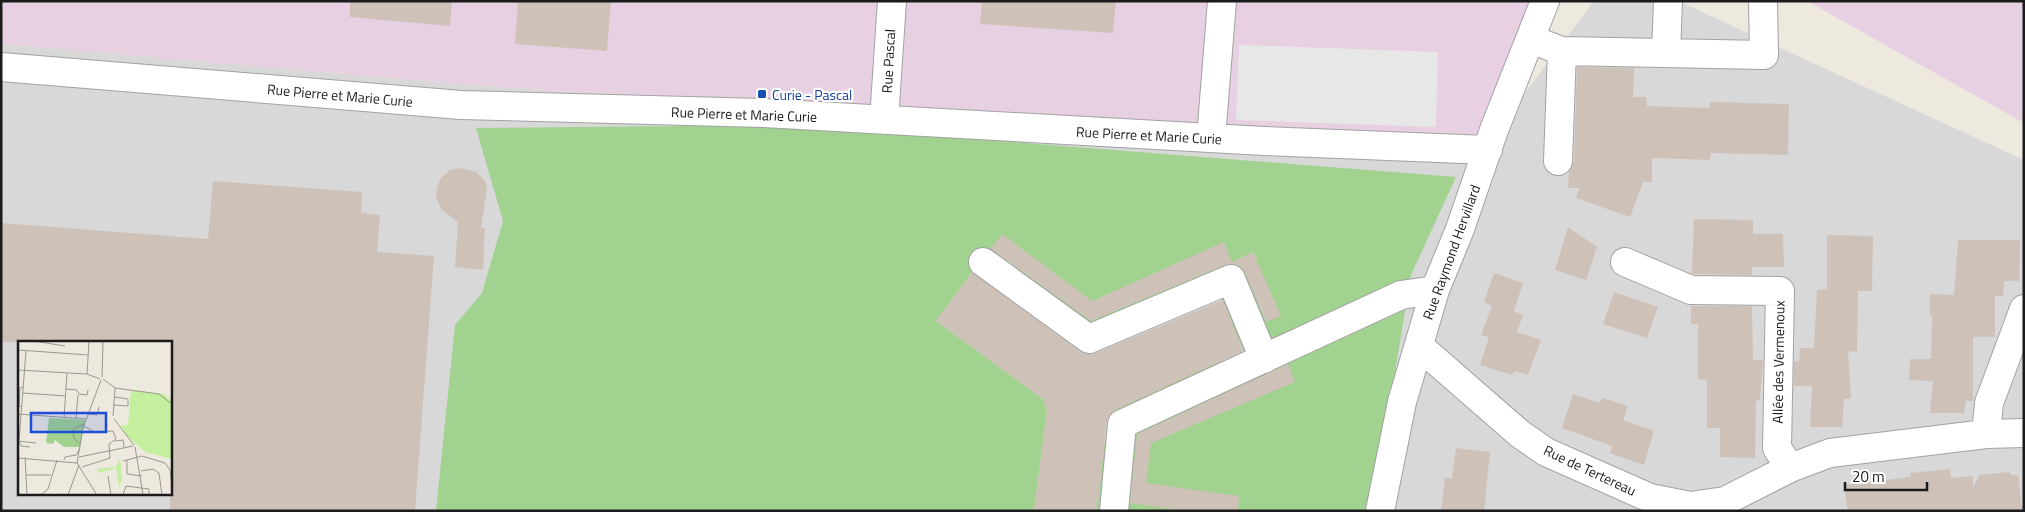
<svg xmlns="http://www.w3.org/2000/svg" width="2025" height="512" font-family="'Titillium Web',sans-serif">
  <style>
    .residential { fill: #d9d8d8; fill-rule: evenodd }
    .industrial { fill: #e8d0e3 }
    .forest { fill: #a1d28f }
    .parking { fill: #e7e7e7 }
    .building { fill: #cec2b8 }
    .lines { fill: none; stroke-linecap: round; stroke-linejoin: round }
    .minor-casing { stroke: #a2a2a2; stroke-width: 30 }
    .minor { stroke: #fff; stroke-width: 28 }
    .transit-dot { fill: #1a4fb4; stroke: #fff; stroke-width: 2 }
    .labels { text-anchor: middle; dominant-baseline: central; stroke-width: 4.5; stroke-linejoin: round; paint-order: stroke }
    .street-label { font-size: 14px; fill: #1b1b1b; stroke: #fff }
    .transit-label { font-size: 14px; fill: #164399; stroke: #fff; text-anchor: start }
    .inset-road { fill: none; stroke: #9a9791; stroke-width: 1 }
    .view { fill: #1d4ed8; fill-opacity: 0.15; stroke: #1d4ed8; stroke-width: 2.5 }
    .inset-edge { fill: none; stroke: #1b1b1b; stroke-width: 2.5 }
  </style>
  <rect width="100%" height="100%" fill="#eee9df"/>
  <path class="residential" d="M1594 1H1678L2024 160V511H1V44L471 85 1480 153ZM19 342H170V493H19Z"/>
  <path class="industrial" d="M1 1H1537L1480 153 471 85 1 44Z
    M1807 1H2024V123Z"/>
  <path class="forest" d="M797 125 1456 177 1411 275 1372 511H1096L1108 416 1115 405 1244 352 1219 295 1088 351 1078 350 973 271 936 321 1043 399 1047 410 1034 511H436L455 325 482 293 503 221 476 128Z"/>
  <path class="parking" d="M1239 45 1438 52 1436 127 1236 120Z"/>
  <path class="building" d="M350 1H452L450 26 350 17Z
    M518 1H611L607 51 515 44Z
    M982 1H1116L1113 33 980 24Z
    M1577 67 1634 68 1633 97H1646L1647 106 1709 108 1710 102 1789 104 1788 155 1711 153 1710 160 1652 158V182H1643L1630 217 1576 198 1579 188H1568L1569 172 1574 162Z
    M460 168 476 172 485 181 487 189 481 228H485L483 270 455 267 458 222 441 209 436 197 437 187 441 178 450 170Z
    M213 181 362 192 361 213 380 215 377 252 434 256 415 511H170V342H1V223L208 239Z
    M1694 219 1753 220V234H1783L1784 267H1752V275L1692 274Z
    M1568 227 1597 247 1586 280 1555 270Z
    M1002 234 1092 301 1224 242 1232 262 1253 252 1281 316 1266 322 1245 273 1240 266 1232 264 1225 265 1091 321 991 249Z
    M1827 235 1873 236 1872 291H1858L1857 352 1848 351 1851 399H1844L1842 427H1810L1812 386H1794V361L1799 362 1800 348H1814L1817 290 1827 289Z
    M1958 240H2020L2019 281H2004L2003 296H1995V337H1973V401H1966L1964 413H1930L1933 381 1909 380 1910 359H1931L1932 315H1930V294L1954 295Z
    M972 272 1080 352 1087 354 1095 353 1223 300 1243 351 1115 410 1110 415 1106 423 1099 499H1098L1096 511H1034L1047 410 1043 399 936 321Z
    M1494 273 1523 283 1514 311 1523 315 1517 332 1541 340 1528 375 1515 371 1512 375 1480 365 1489 337 1481 335 1492 306 1484 302Z
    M1614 292 1658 307 1647 338 1603 324Z
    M1691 306H1752L1753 360H1763L1760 400 1756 401 1755 458 1720 457V428H1707V380L1698 379V324H1691Z
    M1288 364 1295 382 1151 443 1146 483 1239 496 1238 511H1184L1130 503 1137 434Z
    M1573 394 1599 403 1603 398 1628 406 1623 420 1654 431 1644 465 1610 453 1612 446 1562 428Z
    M1456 448 1490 452 1484 511H1441L1445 478H1452Z
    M1950 469 1951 478 1973 476V488L1979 475 2009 472 2011 475H2018L2022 511H1848L1844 485 1911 477 1910 473Z"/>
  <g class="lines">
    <defs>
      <path id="minor" d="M1530 39 1562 51 1764 55 1763 1
        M1666 53 1668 1
        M1 67 461 105 764 113 1264 141 1488 150
        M884 120 892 1
        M1211 138 1222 1
        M1558 161 1562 51
        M983 262 1089 339 1231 279 1264 359
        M1625 262 1691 290 1780 291 1777 448 1790 468
        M1419 346 1520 434 1546 452 1650 498 1690 506 1725 501 1790 468 1830 453 1986 434 2024 433
        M1986 434 1989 403 2024 309
        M1114 511 1122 424 1401 295 1435 290
        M1380 511 1402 402 1435 290 1460 229 1494 130 1545 1"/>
    </defs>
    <use href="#minor" class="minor-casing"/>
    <use href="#minor" class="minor"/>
  </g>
  <rect class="transit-dot" x="757" y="89" width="10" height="10" rx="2.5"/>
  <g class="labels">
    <g class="street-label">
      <text transform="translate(888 61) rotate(-87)">Rue Pascal</text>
      <text transform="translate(340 95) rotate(5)">Rue Pierre et Marie Curie</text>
      <text transform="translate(744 114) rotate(2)">Rue Pierre et Marie Curie</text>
      <text transform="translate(1149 135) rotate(3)">Rue Pierre et Marie Curie</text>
      <text transform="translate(1451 252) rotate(-70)">Rue Raymond Hervillard</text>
      <text transform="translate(1778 362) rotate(-89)">Allée des Vermenoux</text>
      <text transform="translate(1590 470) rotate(25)">Rue de Tertereau</text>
    </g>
    <g class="transit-label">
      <text x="772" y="94">Curie - Pascal</text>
    </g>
  </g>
  <g transform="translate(18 341)">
    <rect width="154" height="154" fill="#eee9df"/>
    <path d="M113 49 146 53 154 60V118L127 111 108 94 103 84H110ZM102 116 104 139 97 154 101 144 98 127 81 132 79 128 98 126Z" fill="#c4ef9e"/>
    <path d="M31 77 67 79 62 106H46L37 99 35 103 28 102Z" fill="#a1d28f"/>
    <path class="inset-road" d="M16 0 47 5M0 9 70 14M8 10 1 100 3 105 12 106M0 29 69 33 82 38M69 33 71 0M84 36 85 0M85 38 97 47 95 75M97 47 141 53 154 63M48 48 59 49 61 53 69 54 70 49M5 52 48 55M96 64 110 65V58L97 56M4 66 1 65 2 47 5 46M0 73 68 78M70 73 79 74 81 66M46 77 49 32M58 77 60 54M96 78 116 104M0 100 18 102M97 100 105 99 106 106M63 103 56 98 55 88 66 83M117 106 125 154M7 116 9 154M61 116 115 105M0 117 59 122 79 154M46 119 47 116 58 114 62 107M109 119V133L124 135M105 120 124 115 147 122 152 129 154 146M59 122 65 87 83 39M64 126 92 117 91 103 98 98 95 90 76 91 66 85M123 130 135 128 141 132 144 154M8 134H33M90 135 93 154M23 154 30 148 39 119M50 154 61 124M105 154 108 145 131 148V154"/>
    <path class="view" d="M13 72H88V91H13Z"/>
    <rect width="154" height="154" class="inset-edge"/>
  </g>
  <rect width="2025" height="512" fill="none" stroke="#1b1b1b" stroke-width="5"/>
  <path d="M1845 482v8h82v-8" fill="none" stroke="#1b1b1b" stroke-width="2.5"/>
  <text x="1852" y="482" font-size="15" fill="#1b1b1b" stroke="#ffffff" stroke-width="4" paint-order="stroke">20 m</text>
</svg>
